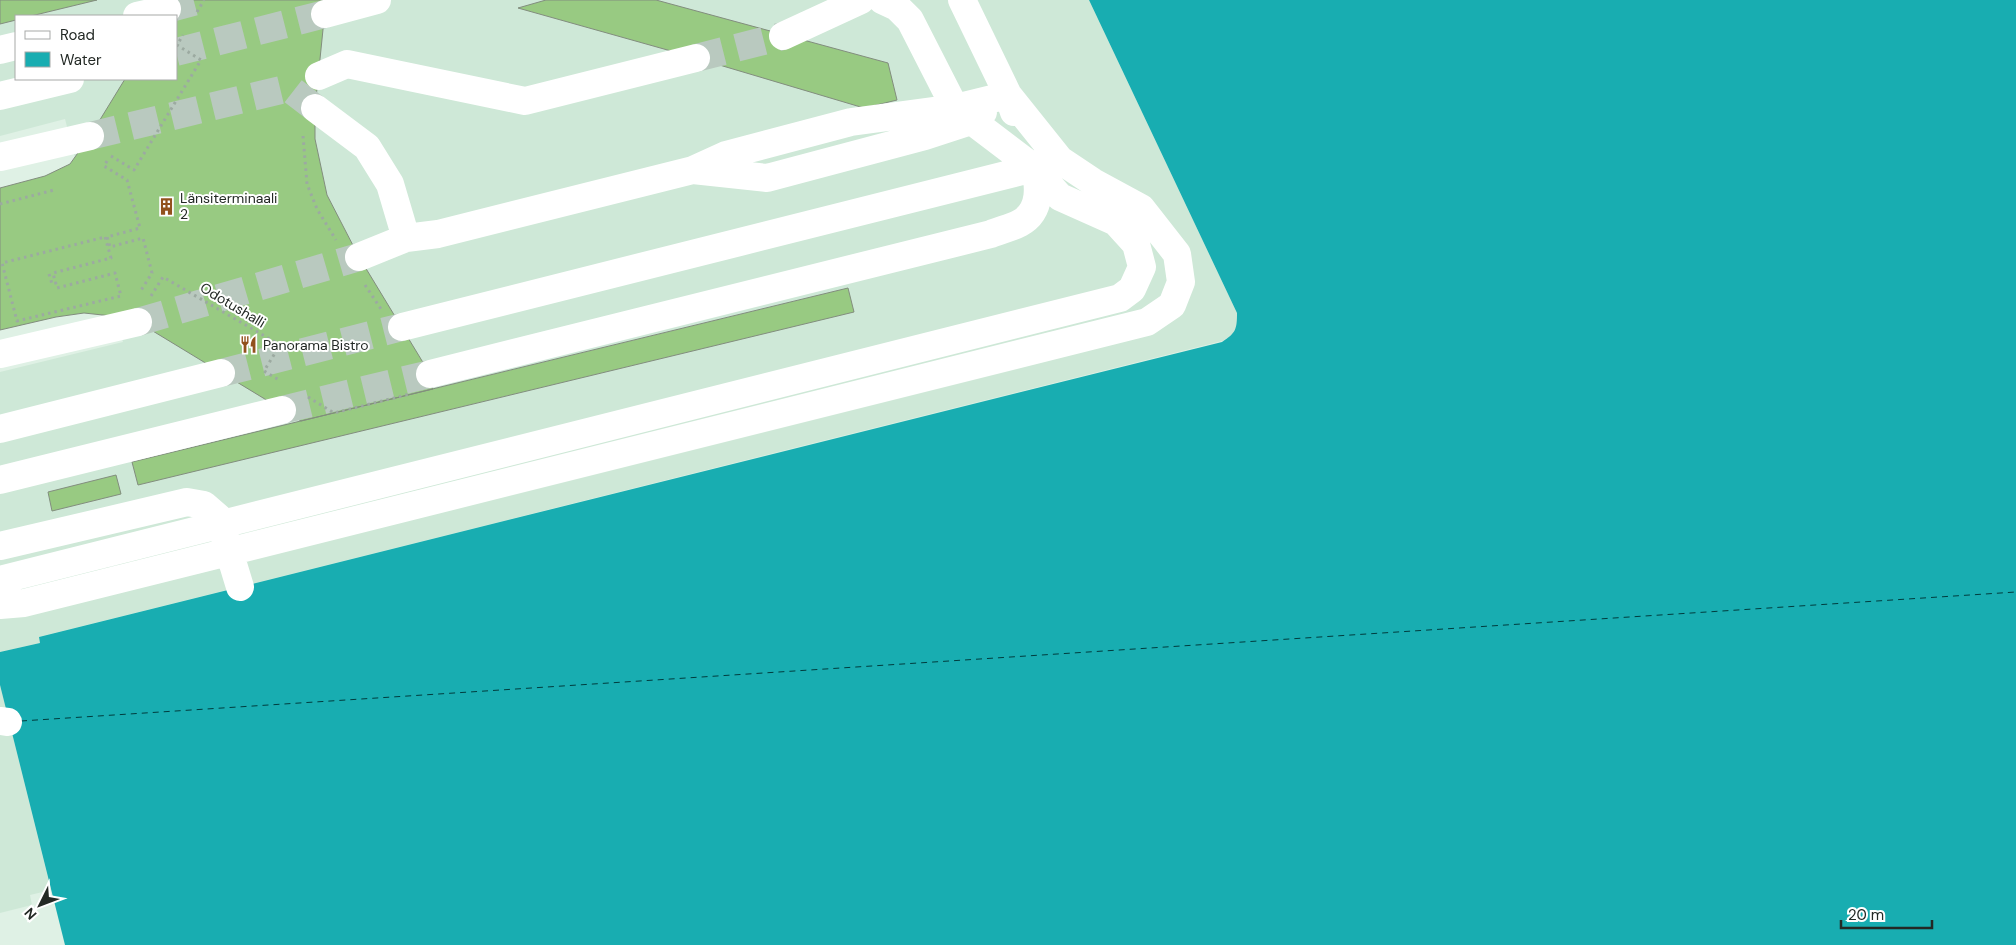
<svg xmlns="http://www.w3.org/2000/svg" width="2016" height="945" font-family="'DM Sans',sans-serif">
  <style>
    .built { fill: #cee8d7; fill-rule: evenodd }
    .water { fill: #18adb1 }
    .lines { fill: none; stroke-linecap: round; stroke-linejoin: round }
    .ferry { stroke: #003c3e; stroke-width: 1; stroke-dasharray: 6 5; stroke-linecap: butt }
    .building { fill: #98ca82; stroke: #828d7e }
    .minor-tunnel { stroke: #b9c9bf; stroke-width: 28; stroke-dasharray: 28 14; stroke-linecap: butt }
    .path { stroke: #9caaa1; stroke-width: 3; stroke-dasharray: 2.5 4; stroke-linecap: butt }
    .minor { stroke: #fff; stroke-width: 28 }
    .labels { text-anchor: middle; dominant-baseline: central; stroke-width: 4; stroke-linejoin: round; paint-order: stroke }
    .poi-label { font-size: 14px; fill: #232925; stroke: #fff; text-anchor: start }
    .street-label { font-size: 14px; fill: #232925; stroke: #fff }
  </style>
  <rect width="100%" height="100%" fill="#dff1e5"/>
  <path class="built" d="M0 0H1089L1237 313V325L1233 335 1222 341 39 637 40 643 0 652V372L123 342 65 119 0 136ZM16 16H176V79H16Z
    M0 685 51 890 30 895 32 905 0 913Z"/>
  <path class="water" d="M1089 0H2016V945H65L0 685V652L40 643 39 637 1222 342C1236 333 1237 329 1237 313Z"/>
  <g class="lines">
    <path class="ferry" d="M21 721 2016 592"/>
  </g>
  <path class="building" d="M0 0H97L31 16H16V20L0 24Z
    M173 0H326L315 108V139L327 195 359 257 430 374V384L433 389 301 421 138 322 112 316 84 313 56 317 0 330V188L45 176 70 164 90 136 125 79H176V16Z
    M546 0H656L888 63 897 100 864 108 696 58 518 8Z
    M848 288 854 312 138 485 132 462Z
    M116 475 121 494 52 511 48 492Z"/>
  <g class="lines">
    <path class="minor-tunnel" d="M167 9 201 0
      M176 52 325 14
      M696 58 783 36
      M90 136 289 88 315 108
      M138 322 359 257
      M221 373 402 327
      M282 410 430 374"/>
    <path class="path" d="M197 12 204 0
      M303 136 307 184 317 209 336 240
      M111 156 134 170 201 60 177 45 183 35
      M107 161 104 166 127 180 140 228 107 237 110 247 143 238 152 273 140 292
      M0 204 54 190
      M105 237 111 258 53 273 57 288 115 273 121 296 17 321 2 263Z
      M49 274 52 284 56 283
      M365 285 381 309
      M151 296 163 277 280 345 264 371 279 380
      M308 397 334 413 410 394"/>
    <path class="minor" d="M962 0 1008 95 1014 112
      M325 14 377 0
      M137 16 167 9
      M783 36 861 0
      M0 50 16 46
      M319 76 347 64 525 101 696 58
      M0 96 70 79
      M315 108 367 147 390 184 406 238
      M0 157 90 136
      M693 170 767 178 925 136 971 121 983 112
      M359 257 406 238 438 234 693 170 726 155 851 122 955 108 1008 95
      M402 327 1034 168
      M0 354 138 322
      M430 374 991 234C1000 230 1011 228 1020 223 1042 211 1040 184 1033 164
      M0 429 221 373
      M0 480 282 410
      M0 546 187 502 204 505 219 518 240 587
      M0 580 1120 298 1132 289 1142 267 1136 244 1116 222 1060 197 1034 168 955 108 910 20 897 7 882 0
      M0 605 24 603 1147 322 1172 305 1181 282 1177 254 1141 208 1093 182 1060 160 1008 95
      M0 721 8 722"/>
  </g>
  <defs>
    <symbol id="building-bare" viewBox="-9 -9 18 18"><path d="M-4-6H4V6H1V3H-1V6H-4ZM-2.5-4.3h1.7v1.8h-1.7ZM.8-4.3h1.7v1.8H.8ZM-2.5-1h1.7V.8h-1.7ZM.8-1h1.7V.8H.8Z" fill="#92511d" stroke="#fff" stroke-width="2.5" paint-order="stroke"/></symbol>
    <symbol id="restaurant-bare" viewBox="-9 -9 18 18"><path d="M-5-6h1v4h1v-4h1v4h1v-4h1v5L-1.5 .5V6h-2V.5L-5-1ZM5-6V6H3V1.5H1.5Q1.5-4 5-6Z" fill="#92511d" stroke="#fff" stroke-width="2.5" paint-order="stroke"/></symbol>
  </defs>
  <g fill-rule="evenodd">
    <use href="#building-bare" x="154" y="194" width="25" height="25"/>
    <use href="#restaurant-bare" x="236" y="332" width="25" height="25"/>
  </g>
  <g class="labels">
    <g class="poi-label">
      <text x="180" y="198">Länsiterminaali<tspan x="180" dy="16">2</tspan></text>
      <text x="263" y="345">Panorama Bistro</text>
    </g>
    <g class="street-label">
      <text transform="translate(233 305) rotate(31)">Odotushalli</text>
    </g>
  </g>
  <rect x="15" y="15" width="162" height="65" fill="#ffffff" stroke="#a7a9a8"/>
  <rect x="25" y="31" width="25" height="8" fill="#ffffff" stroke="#a7a9a8"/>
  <text x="60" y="40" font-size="15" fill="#232925">Road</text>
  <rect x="25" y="52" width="25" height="15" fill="#18adb1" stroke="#a7a9a8"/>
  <text x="60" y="65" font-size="15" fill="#232925">Water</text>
  <g transform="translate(40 905) rotate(228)" stroke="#ffffff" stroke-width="4" paint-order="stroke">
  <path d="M0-4L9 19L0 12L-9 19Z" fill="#232925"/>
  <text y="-8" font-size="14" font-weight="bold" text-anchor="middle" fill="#232925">N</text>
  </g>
  <path d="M1841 920v8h91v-8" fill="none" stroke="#232925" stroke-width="2.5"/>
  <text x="1848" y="920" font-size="15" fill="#232925" stroke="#ffffff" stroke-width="4" paint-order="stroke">20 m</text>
</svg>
